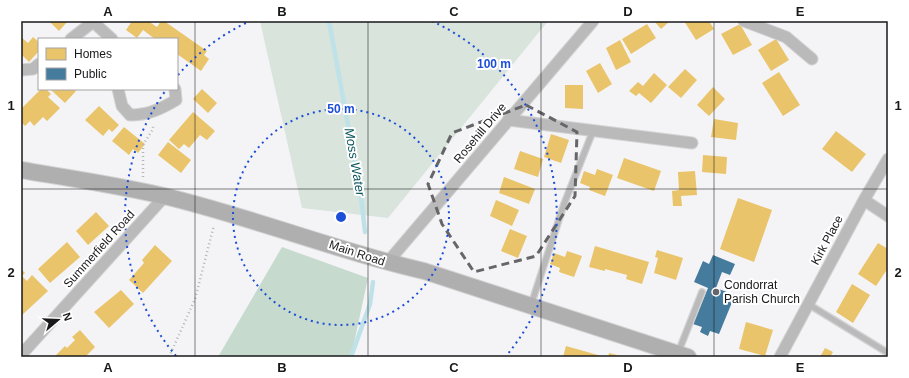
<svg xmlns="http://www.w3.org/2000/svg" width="909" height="378" font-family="Arial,sans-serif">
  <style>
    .green { fill: #d8e4dc }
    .forest { fill: #c6dacd }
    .homes { fill: #e9c46a }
    .public { fill: #457b9d }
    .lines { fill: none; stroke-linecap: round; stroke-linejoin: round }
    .stream { stroke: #bfe2e8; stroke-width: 4.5 }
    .lane-casing { stroke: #d2d2d3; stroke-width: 8 }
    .street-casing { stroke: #d2d2d3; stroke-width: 13 }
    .secondary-casing { stroke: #d2d2d3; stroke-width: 18 }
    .path { stroke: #b6b6b6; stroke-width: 2.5; stroke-dasharray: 1 3; stroke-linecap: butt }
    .lane { stroke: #bababb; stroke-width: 5.5 }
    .street { stroke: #bababb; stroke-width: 11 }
    .secondary { stroke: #afafb0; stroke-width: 16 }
    .marked { fill: none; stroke: #666668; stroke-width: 3; stroke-dasharray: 8 5; stroke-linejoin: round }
    .grid { fill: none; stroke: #19191b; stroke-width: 1; stroke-opacity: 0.55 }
    .ring { fill: none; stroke: #1d4ed8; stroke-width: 2; stroke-dasharray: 2 4 }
    .poi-dot { fill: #666668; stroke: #fff; stroke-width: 1.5 }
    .labels { text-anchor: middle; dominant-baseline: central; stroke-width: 4; stroke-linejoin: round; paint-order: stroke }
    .street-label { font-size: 12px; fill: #19191b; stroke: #fff }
    .poi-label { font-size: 12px; fill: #19191b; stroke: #fff; text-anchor: start }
    .water-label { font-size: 13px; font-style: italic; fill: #09535b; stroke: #fff }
    .centre { fill: #1d4ed8; stroke: #fff; stroke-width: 2 }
    .ring-label { font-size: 12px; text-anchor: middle; font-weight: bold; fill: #1d4ed8; stroke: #fff; stroke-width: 4; stroke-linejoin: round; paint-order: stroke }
    .neatline { fill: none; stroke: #19191b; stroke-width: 1.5 }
    .grid-label { font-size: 13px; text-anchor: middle; font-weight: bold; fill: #19191b }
  </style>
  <rect width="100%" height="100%" fill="#f4f4f7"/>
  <path class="green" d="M260 21H548L388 218 302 208Z"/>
  <path class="forest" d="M282 247 368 278 351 357H218Z"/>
  <path class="homes" d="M49 21H68L59 31Z
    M132 21H148L157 27 161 21H164L207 51 204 55 209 59 201 71 177 54V39H155L143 30 137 38 126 30Z
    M654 21H670L661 29Z
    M684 21H709L714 29 696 40Z
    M647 24 656 38 631 54 622 39Z
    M740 24 752 45 733 55 721 34Z
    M21 37 28 43 33 37 39 42V51L29 62 21 54Z
    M776 39 789 60 771 71 758 50Z
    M620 40 631 62 616 70 606 48Z
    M600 63 612 84 598 93 586 71Z
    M685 69 697 80 681 98 668 87Z
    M779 72 800 105 783 116 762 83Z
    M654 73 667 85 651 103 639 93 636 96 629 91 638 82 643 86Z
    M565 85H583V109L565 108Z
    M713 87 725 99 709 116 697 105Z
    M41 89H46L51 94 48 97 60 108 47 121 43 117 34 126 30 121 25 126 21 122V109Z
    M50 89H74L76 91 65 103Z
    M202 89 217 103 208 113 193 99Z
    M99 106 119 125 112 132 109 129 103 136 85 120Z
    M193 112 215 131 207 140 200 135 189 148 184 144 179 149 169 140Z
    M714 119 738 123 736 140 711 137Z
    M124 127 145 144 138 153 133 149 129 155 112 141Z
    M836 131 866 154 852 172 822 149Z
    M551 134 569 140 561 163 544 157Z
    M168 142 191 160 181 173 158 155Z
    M520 151 543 159 538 177 514 169Z
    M703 155 727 157 726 174 702 172Z
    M624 158 661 171 654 191 617 178Z
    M597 169 613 175 605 196 589 190 590 187 580 183 584 171 595 175Z
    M695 171 697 195 681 196 682 206H673L672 191 679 190 678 172Z
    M504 177 535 189 529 204 499 193Z
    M738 198 772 210 754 262 720 249Z
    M496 200 519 210 512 226 490 216Z
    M96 212 109 226 88 245 76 231Z
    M510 229 527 236 518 258 501 251Z
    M67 242 80 257 50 283 38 269Z
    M878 243 888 249V268L876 286 858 274Z
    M155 245 172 261 143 293 129 280 144 263 142 260Z
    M595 246 649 262 642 284 626 279 627 275 605 269V271L589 267Z
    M657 250 683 258 676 280 654 273 658 258 655 257Z
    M567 251 582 256 574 277 559 272 560 268 550 264 554 253 565 257Z
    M21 269 25 273 22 276 27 281 32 275 48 291 21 316Z
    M852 284 870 295 853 323 836 312Z
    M121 290 134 304 109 328 94 312Z
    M746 322 773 330 765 356 739 349Z
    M80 330 95 347 85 357H54L65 346 67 348 75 340 72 337Z
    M566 346 605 357H563Z
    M825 348 833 352 830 357H820Z
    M609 353 621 356V357H608Z"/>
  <path class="public" d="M713 255 735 264 730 275 722 272 716 288 735 295 719 334 710 331 708 336 700 332 702 327 693 324 708 288 694 282 703 261 709 264Z"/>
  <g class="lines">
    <path class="stream" d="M329 21 361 196 365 232
      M351 357 370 304 373 282"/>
    <defs>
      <path id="lane" d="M808 304 888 353
        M531 305 564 204 593 131
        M678 353 702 292"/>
      <path id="street" d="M92 21 112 39
        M744 21 786 37 812 59
        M71 39 93 22
        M21 70 33 69 39 64
        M118 89 122 106 130 115C148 115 161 109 176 100L175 89
        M508 120 692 143
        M864 200 888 216
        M387 263 593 21
        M21 355 165 196
        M780 357 864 200 888 159"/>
      <path id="secondary" d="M21 170C69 178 117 185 164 196 252 217 336 251 424 271L688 357"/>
    </defs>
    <use href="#lane" class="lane-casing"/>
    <use href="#street" class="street-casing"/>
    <use href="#secondary" class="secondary-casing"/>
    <path class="path" d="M143 177V145L153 129V124
      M169 357 195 299 214 225"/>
    <use href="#lane" class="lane"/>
    <use href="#street" class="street"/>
    <use href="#secondary" class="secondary"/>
  </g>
  <path class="marked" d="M526 105 577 132 575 196 536 256 474 272 442 224 428 184 452 133Z"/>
  <path class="grid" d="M195 21V357M368 21V357M541 21V357M714 21V357M21 189H888"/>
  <g class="ring">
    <circle cx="341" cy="217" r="108"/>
    <path d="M176 356A216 216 0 0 1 166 90M178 75A216 216 0 0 1 250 21M432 21A216 216 0 0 1 506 356"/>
  </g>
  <circle class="poi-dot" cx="716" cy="292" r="4"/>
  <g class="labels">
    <g class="street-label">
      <text transform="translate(480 133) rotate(-50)">Rosehill Drive</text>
      <text transform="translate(827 240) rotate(-62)">Kirk Place</text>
      <text transform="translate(99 249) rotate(-48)">Summerfield Road</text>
      <text transform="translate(357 253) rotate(18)">Main Road</text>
    </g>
    <g class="poi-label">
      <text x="724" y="285">Condorrat<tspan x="724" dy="14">Parish Church</tspan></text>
    </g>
    <g class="water-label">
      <text transform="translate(355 162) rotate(80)">Moss Water</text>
    </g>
  </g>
  <circle cx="341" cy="217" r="6" class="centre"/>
  <g class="ring-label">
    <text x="494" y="68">100 m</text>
    <text x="341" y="113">50 m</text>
  </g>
  <rect width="909" height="378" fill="none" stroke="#ffffff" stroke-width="44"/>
  <rect x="38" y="38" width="140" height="52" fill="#ffffff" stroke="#a3a3a4"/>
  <rect x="46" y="48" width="20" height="12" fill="#e9c46a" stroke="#a3a3a4"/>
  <text x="74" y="58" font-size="12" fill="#19191b">Homes</text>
  <rect x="46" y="68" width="20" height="12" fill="#457b9d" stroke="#a3a3a4"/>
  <text x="74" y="78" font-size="12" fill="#19191b">Public</text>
  <g transform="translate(58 320) rotate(71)" stroke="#ffffff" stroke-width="3" paint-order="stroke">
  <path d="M0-3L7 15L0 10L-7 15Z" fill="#19191b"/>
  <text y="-6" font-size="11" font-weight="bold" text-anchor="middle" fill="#19191b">N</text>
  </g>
  <rect x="22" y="22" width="865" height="334" class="neatline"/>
  <g class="grid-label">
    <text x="108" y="16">A</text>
    <text x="282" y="16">B</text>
    <text x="454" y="16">C</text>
    <text x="628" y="16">D</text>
    <text x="800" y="16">E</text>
    <text x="11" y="110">1</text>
    <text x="898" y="110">1</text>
    <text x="11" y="277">2</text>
    <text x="898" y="277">2</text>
    <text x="108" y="372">A</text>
    <text x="282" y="372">B</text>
    <text x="454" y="372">C</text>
    <text x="628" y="372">D</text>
    <text x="800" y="372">E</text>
  </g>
</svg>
